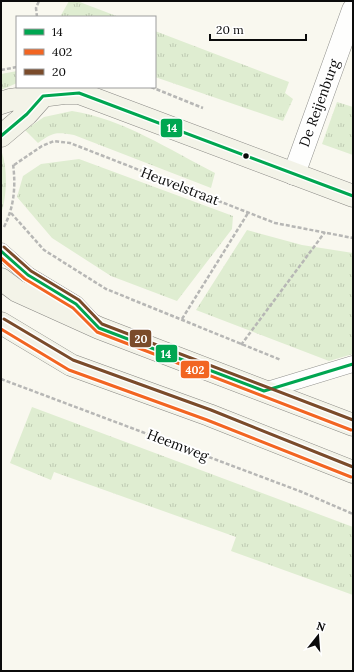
<svg xmlns="http://www.w3.org/2000/svg" width="354" height="672" font-family="Lora,serif">
  <style>
    .grass { fill: url(#grass-tufts) }
    .lines { fill: none; stroke-linecap: round; stroke-linejoin: round }
    .lane-casing { stroke: #92928e; stroke-width: 17 }
    .street-casing { stroke: #92928e; stroke-width: 23 }
    .secondary-casing { stroke: #898884; stroke-width: 23 }
    .path { stroke: #b7b7b5; stroke-width: 2.5; stroke-dasharray: 4 2; stroke-linecap: butt }
    .lane { stroke: #fefefd; stroke-width: 16 }
    .street { stroke: #fefefd; stroke-width: 22 }
    .secondary { stroke: #f3f3e8; stroke-width: 22 }
    .bus-1-casing { stroke: #fff; stroke-width: 6 }
    .bus-2-casing { stroke: #fff; stroke-width: 6 }
    .bus-3-casing { stroke: #fff; stroke-width: 6 }
    .bus-1 { stroke: #00a651; stroke-width: 3 }
    .bus-2 { stroke: #f26522; stroke-width: 3 }
    .bus-3 { stroke: #7a4b2a; stroke-width: 3 }
    .bus-dot { fill: #0b0b0b; stroke: #fff; stroke-width: 1.5 }
    .labels { text-anchor: middle; dominant-baseline: central; stroke-width: 4; stroke-linejoin: round; paint-order: stroke }
    .street-label { font-size: 14px; fill: #0b0b0b; stroke: #fff }
    .line-badge { stroke: #fff; stroke-width: 1.5 }
    .badge-label { font-size: 11px; text-anchor: middle; font-weight: bold; fill: #fff }
  </style>
  <defs>
    <pattern id="grass-tufts" width="24" height="20" patternUnits="userSpaceOnUse"><rect width="24" height="20" fill="#dfedd1"/><path d="M3 7l-1-3M5 7V3M7 7l1-3M15 17l-1-3M17 17v-4M19 17l1-3" fill="none" stroke="#becab2"/></pattern>
  </defs>
  <rect width="100%" height="100%" fill="#f9f8ef"/>
  <path class="grass" d="M69 1H77L119 17H60Z
    M155 31 289 82 285 93 293 99 283 121 155 77Z
    M17 71V83L1 90V74Z
    M337 102 353 107V155L322 144Z
    M72 111C123 119 170 150 215 173L211 188 74 135C56 132 53 132 38 143L25 130 44 117Z
    M1 150C8 167 7 197 1 214Z
    M79 159 233 216 232 229 177 301 111 276 52 238 17 197 23 176 41 164Z
    M247 230 302 245 353 253V354L329 361 196 310Z
    M32 407 353 527V595L231 551 236 537 54 472 51 480 10 463Z"/>
  <g class="lines">
    <defs>
      <path id="lane" d="M1 251 28 275 76 304 92 321
        M264 391 353 364"/>
      <path id="street" d="M294 174 353 10"/>
      <path id="secondary" d="M1 103 10 100 64 93H79L353 196
        M1 136 27 114 43 96
        M1 279 17 291 99 328 353 425
        M1 323 71 365 209 415 353 472"/>
    </defs>
    <use href="#lane" class="lane-casing"/>
    <use href="#street" class="street-casing"/>
    <use href="#secondary" class="secondary-casing"/>
    <path class="path" d="M37 17 36 8 39 1
      M1 70 17 67
      M151 87 203 108
      M14 165 42 146 54 141 70 143 275 223 353 238
      M11 213 44 250 106 289 281 360
      M4 227C14 207 16 187 13 164
      M182 319 248 213
      M241 345 325 232
      M1 379 302 492 353 514"/>
    <use href="#lane" class="lane"/>
    <use href="#street" class="street"/>
    <use href="#secondary" class="secondary"/>
    <defs>
      <path id="bus-1" d="M1 136 27 114 43 96 79 93 353 196
        M1 251 28 275 76 304 99 328 264 391 353 364"/>
      <path id="bus-2" d="M1 258 25 279 73 308 97 332 351 430
        M1 329 69 370 207 420 351 477"/>
      <path id="bus-3" d="M4 247 31 271 79 300 102 324 353 420
        M4 319 73 360 211 410 353 467"/>
    </defs>
    <use href="#bus-1" class="bus-1-casing"/>
    <use href="#bus-2" class="bus-2-casing"/>
    <use href="#bus-3" class="bus-3-casing"/>
    <use href="#bus-1" class="bus-1"/>
    <use href="#bus-2" class="bus-2"/>
    <use href="#bus-3" class="bus-3"/>
  </g>
  <circle class="bus-dot" cx="246" cy="156" r="3.5"/>
  <g class="labels">
    <g class="street-label">
      <text transform="translate(319 103) rotate(-70)">De Reijenburg</text>
      <text transform="translate(180 186) rotate(21)">Heuvelstraat</text>
      <text transform="translate(178 445) rotate(21)">Heemweg</text>
    </g>
  </g>
  <g class="line-badge">
    <rect x="160" y="118" width="23" height="20" rx="4" fill="#00a651"/>
    <rect x="129" y="329" width="23" height="19" rx="4" fill="#7a4b2a"/>
    <rect x="155" y="344" width="23" height="19" rx="4" fill="#00a651"/>
    <rect x="180" y="360" width="30" height="19" rx="4" fill="#f26522"/>
  </g>
  <g class="badge-label">
    <text x="172" y="132">14</text>
    <text x="141" y="343">20</text>
    <text x="166" y="358">14</text>
    <text x="195" y="374">402</text>
  </g>
  <rect width="354" height="672" fill="none" stroke="#0b0b0b" stroke-width="4"/>
  <rect x="16" y="16" width="140" height="72" fill="#ffffff" stroke="#9d9d9d"/>
  <rect x="24" y="29" width="20" height="6" fill="#00a651" stroke="#9d9d9d"/>
  <text x="52" y="36" font-size="12" fill="#0b0b0b">14</text>
  <rect x="24" y="49" width="20" height="6" fill="#f26522" stroke="#9d9d9d"/>
  <text x="52" y="56" font-size="12" fill="#0b0b0b">402</text>
  <rect x="24" y="69" width="20" height="6" fill="#7a4b2a" stroke="#9d9d9d"/>
  <text x="52" y="76" font-size="12" fill="#0b0b0b">20</text>
  <g transform="translate(318 636) rotate(17)" stroke="#ffffff" stroke-width="3" paint-order="stroke">
  <path d="M0-3L7 15L0 10L-7 15Z" fill="#0b0b0b"/>
  <text y="-6" font-size="11" font-weight="bold" text-anchor="middle" fill="#0b0b0b">N</text>
  </g>
  <path d="M210 34v6h96v-6" fill="none" stroke="#0b0b0b" stroke-width="2"/>
  <text x="216" y="34" font-size="12" fill="#0b0b0b" stroke="#ffffff" stroke-width="3" paint-order="stroke">20 m</text>
</svg>
